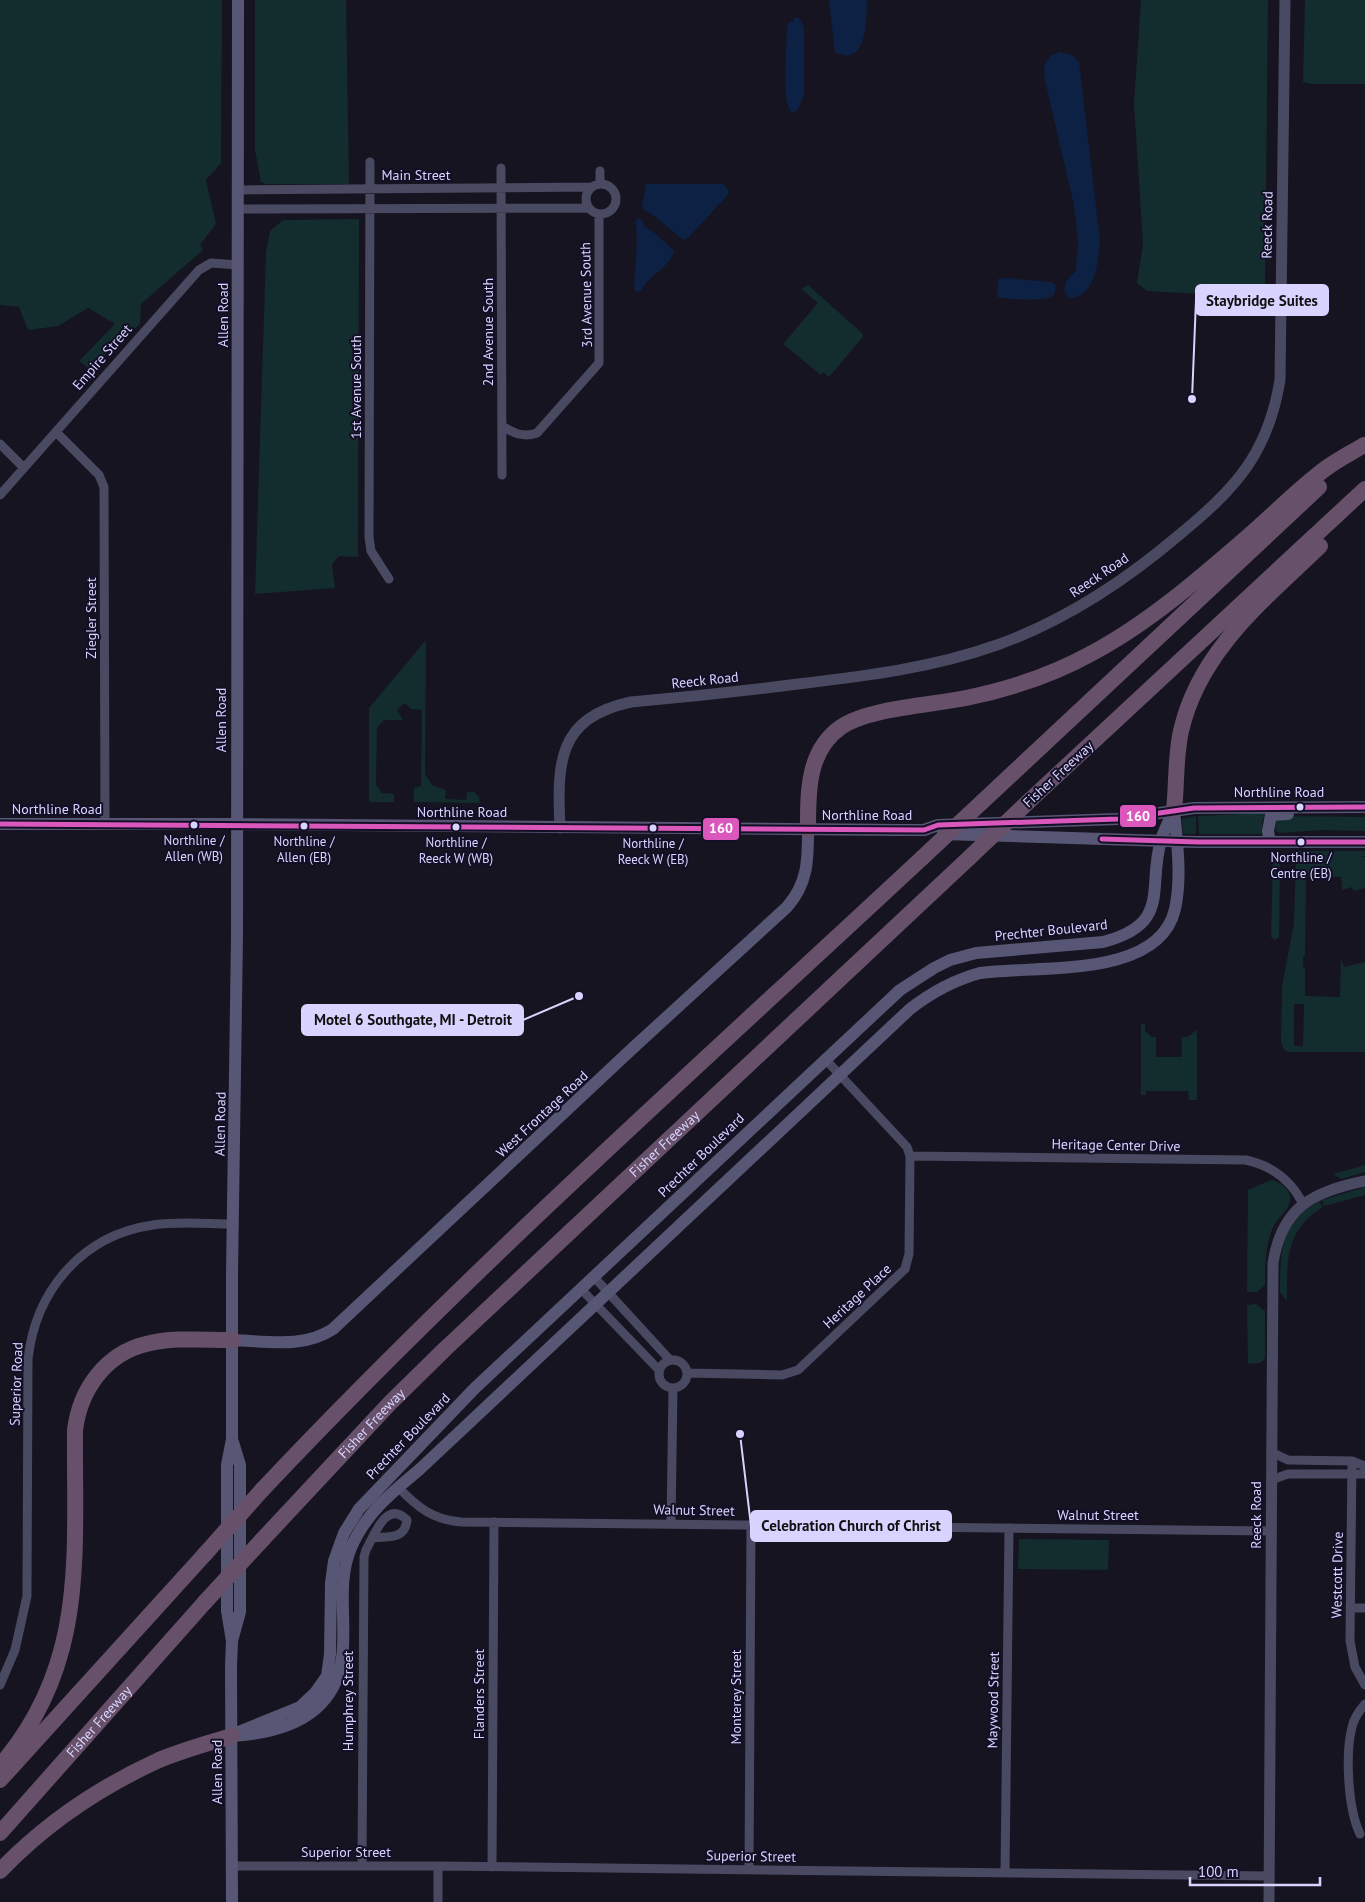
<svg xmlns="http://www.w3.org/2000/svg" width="1365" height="1902" font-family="'PT Sans',sans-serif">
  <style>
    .green { fill: #132c2d; fill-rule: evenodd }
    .water { fill: #0d2144 }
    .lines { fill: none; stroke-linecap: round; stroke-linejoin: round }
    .minor { stroke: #4a4962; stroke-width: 9 }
    .tertiary { stroke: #4a4962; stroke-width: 11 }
    .secondary { stroke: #575674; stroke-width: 12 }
    .motorway { stroke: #67516a; stroke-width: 16 }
    .motorway-bridge { stroke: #67516a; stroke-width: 16 }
    .bus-1-casing { stroke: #130f26; stroke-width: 9 }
    .bus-1 { stroke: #da57bc; stroke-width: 5 }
    .bus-dot { fill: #d9d4ff; stroke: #130f26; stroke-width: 2 }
    .labels { text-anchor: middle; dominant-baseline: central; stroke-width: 4; stroke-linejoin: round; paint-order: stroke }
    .bus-label { font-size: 13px; fill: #d9d4ff; stroke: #130f26 }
    .street-label { font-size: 14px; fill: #d9d4ff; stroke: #130f26 }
    .leader { fill: none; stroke: #d9d4ff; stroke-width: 2 }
    .callout-dot { fill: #d9d4ff; stroke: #130f26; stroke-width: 2 }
    .callout { fill: #d9d4ff; stroke: #d9d4ff; stroke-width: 2 }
    .callout-label { font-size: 15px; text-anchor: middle; font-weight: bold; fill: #111 }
    .line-badge { stroke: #130f26; stroke-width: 2 }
    .badge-label { font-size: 14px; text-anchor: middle; font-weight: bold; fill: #fff }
  </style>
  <rect width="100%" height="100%" fill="#161421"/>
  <path class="green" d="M0 0H222L221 163 206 180 216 224 200 245 203 250 141 304 140 324 89 369 79 361 115 324 88 308 58 326 28 330 19 307 0 305Z
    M255 0H346L349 184H266L261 182 255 150Z
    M1141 0H1268L1265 292 1257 297 1147 291 1137 283 1143 244 1134 104Z
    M1305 0H1365V84H1312L1303 82Z
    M359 219 358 557 339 556 332 564 335 588 255 594 266 253 270 231 283 220Z
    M808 285 863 334V337L829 377 823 372 821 375 783 344 818 303 801 289Z
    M426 640 425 774 432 785 446 790 445 799 466 800 467 792H474L479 797 480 803 414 802V788L421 786 422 710 411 709 405 703 397 710 403 720H384L377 728 376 785 382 793 394 794V802H369V708Z
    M1262 813 1265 815 1262 822 1263 834H1199L1198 816Z
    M1196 816V834H1183L1182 819Z
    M1282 816 1365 817V831L1322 830 1279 833 1276 831 1275 822Z
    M1299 851H1365V856H1359L1365 857V888L1353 891 1352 887 1342 890 1341 877 1306 876 1305 956H1303V967H1305V996L1340 997 1341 958 1344 967 1365 962V1052H1288L1284 1049 1281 1043 1282 986 1294 924 1296 856H1330L1289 855ZM1294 1004H1304L1303 1046H1294Z
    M1276 858 1280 860 1279 937 1275 940 1271 937 1273 860Z
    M1141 1024H1145V1031L1152 1037H1156V1057H1182V1037H1187L1197 1030V1100H1189L1188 1091H1146V1095H1141Z
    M1365 1165V1172L1341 1179 1333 1174Z
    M1271 1180C1281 1181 1292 1191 1290 1201 1289 1210 1277 1219 1273 1227 1265 1246 1265 1265 1265 1285L1257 1292H1247L1248 1190Z
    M1365 1187V1195L1324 1206 1322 1200Z
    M1319 1201 1323 1207C1285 1230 1287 1261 1287 1301L1280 1292C1280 1254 1280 1222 1319 1201Z
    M1256 1304 1265 1311V1358L1260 1363 1248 1364 1247 1305Z
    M1019 1539 1109 1540 1108 1570 1018 1569Z"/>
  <path class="water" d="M829 0H867C866 18 868 69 835 52Z
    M794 17 799 18 804 27V95L797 111 791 112C781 97 787 46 787 26L790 21 794 22Z
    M1060 52 1072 55 1079 62 1100 241C1098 262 1096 297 1069 298L1064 290 1066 282 1076 270 1078 241 1074 205 1045 81 1044 66 1050 56Z
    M646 184H723L729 191 727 196 689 237 683 240 657 218 643 209 642 205Z
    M638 218 642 219 644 226 656 234 674 251C670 268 650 273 641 291L636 292 634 288C635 275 639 230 635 222Z
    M1006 278 1051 282 1056 285C1055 289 1056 294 1052 296 1045 302 1006 299 997 297L998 279Z"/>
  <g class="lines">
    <path class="minor" d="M370 162 369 537 371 551 389 579
      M501 168 502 475
      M600 184V171
      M586 199a15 15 0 1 1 30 0a15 15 0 1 1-30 0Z
      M239 190 592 187
      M239 209 589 208
      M502 426C514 433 523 438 537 433L599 363V214
      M56 432 99 475 104 487 105 825
      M0 444 24 468
      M0 495 199 270 211 263 238 265
      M910 1156 1246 1160C1273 1166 1291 1180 1303 1204
      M594 1277 670 1360
      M581 1289 659 1370
      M659 1374a14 14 0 1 1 28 0a14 14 0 1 1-28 0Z
      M687 1373 782 1375 798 1370 905 1269 909 1254 910 1156 907 1147 826 1060
      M1271 1452 1288 1460 1352 1461 1365 1466
      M1352 1461 1350 1641 1355 1667 1365 1685
      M1271 1480 1288 1474H1365
      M398 1487C417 1507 433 1520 461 1522L1270 1531
      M671 1523 673 1388
      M1350 1608H1365
      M0 1685 15 1650 27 1596 28 1359C36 1289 83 1235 153 1225 180 1221 207 1224 234 1224
      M1360 1834C1348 1809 1345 1755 1352 1727 1354 1718 1359 1711 1365 1704
      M232 1866H438L1269 1876
      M362 1866 364 1557 366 1550C374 1536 386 1499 407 1520 405 1540 388 1536 373 1538
      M438 1866V1902
      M492 1867 494 1522
      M749 1870 751 1525
      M1005 1873 1009 1528"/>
    <path class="tertiary" d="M560 828C557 763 557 718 631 702 687 697 743 691 798 684 866 676 932 668 997 645 1064 621 1125 581 1179 535 1235 489 1268 454 1280 380L1285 0
      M1269 1902 1273 1263C1282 1207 1312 1192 1365 1181"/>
    <path class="secondary" d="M0 824H236L898 830H924L938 825 1118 819 1194 808 1365 807
      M943 834 1198 842H1365
      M1270 842 1268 831 1271 815 1288 814
      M233 1340C267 1341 303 1349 333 1329L634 1047 787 907C808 883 808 860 808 830
      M232 1641 227 1611V1465L232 1439V1274L237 937 238 0
      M236 1733 300 1707 315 1693 327 1676 330 1654 331 1583 334 1561 344 1533 359 1509 475 1388 900 990 934 968 950 960 976 953 1103 942C1172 924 1147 889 1161 840 1164 830 1169 821 1173 812
      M232 1736C283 1733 334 1716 342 1658 347 1622 336 1583 351 1548 365 1514 392 1492 420 1469L910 1009C932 992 954 980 980 973 1035 965 1159 980 1175 909 1182 877 1177 843 1174 810
      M232 1902 231 1666 232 1641 240 1612V1465L233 1442"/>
    <g class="motorway">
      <path d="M982 802 1319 487"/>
      <path d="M1028 802 1365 489"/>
      <path d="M1174 810C1177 784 1175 758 1181 731 1199 651 1264 600 1320 546"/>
      <path d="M808 830C808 792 807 751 841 727 869 708 932 705 966 698 1010 689 1055 674 1094 652 1148 623 1199 579 1245 539 1272 516 1297 490 1325 469 1337 460 1351 453 1364 445"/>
      <path d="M262 1490C471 1268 699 1066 922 858"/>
      <path id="s1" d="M262 1540 390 1403 445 1349 969 858"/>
      <path d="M0 1766C88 1664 74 1555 75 1430 80 1390 105 1354 146 1344 173 1337 205 1340 233 1340"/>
      <path d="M0 1780 205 1554"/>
      <path id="s2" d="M0 1833 205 1602"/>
      <path d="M0 1871C45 1824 100 1787 159 1760 183 1750 208 1743 232 1736"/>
    </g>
    <path class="motorway-bridge" d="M922 858 982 802
      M969 858 1028 802
      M205 1554 262 1490
      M205 1602 262 1540"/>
    <defs>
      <path id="bus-1" d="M0 824 924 830 938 825 1118 819 1194 808 1365 807
        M1102 839 1198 842H1365"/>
    </defs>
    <use href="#bus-1" class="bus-1-casing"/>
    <use href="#bus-1" class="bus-1"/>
  </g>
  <g class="bus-dot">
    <circle cx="1300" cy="807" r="4.5"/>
    <circle cx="194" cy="825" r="4.5"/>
    <circle cx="304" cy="826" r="4.5"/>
    <circle cx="456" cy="827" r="4.5"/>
    <circle cx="653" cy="828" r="4.5"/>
    <circle cx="1301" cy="842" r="4.5"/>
  </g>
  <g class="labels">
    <g class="bus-label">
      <text x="194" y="840">Northline /<tspan x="194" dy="16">Allen (WB)</tspan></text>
      <text x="304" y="841">Northline /<tspan x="304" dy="16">Allen (EB)</tspan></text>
      <text x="456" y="842">Northline /<tspan x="456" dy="16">Reeck W (WB)</tspan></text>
      <text x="653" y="843">Northline /<tspan x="653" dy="16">Reeck W (EB)</tspan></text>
      <text x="1301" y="857">Northline /<tspan x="1301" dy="16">Centre (EB)</tspan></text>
    </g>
    <g class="street-label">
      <text x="416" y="175">Main Street</text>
      <text transform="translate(1267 225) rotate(-89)">Reeck Road</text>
      <text transform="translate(586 295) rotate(-91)">3rd Avenue South</text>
      <text transform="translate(223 315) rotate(-90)">Allen Road</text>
      <text transform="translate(488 332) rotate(-90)">2nd Avenue South</text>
      <text transform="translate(102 357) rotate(-49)">Empire Street</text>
      <text transform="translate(356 387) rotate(-90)">1st Avenue South</text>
      <text transform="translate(1099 575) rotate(-34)">Reeck Road</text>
      <text transform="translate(91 618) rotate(-90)">Ziegler Street</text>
      <text transform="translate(705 680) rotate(-6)">Reeck Road</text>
      <text transform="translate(221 720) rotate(-90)">Allen Road</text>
      <text transform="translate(1058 774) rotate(-43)">Fisher Freeway</text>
      <text x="1279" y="792">Northline Road</text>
      <text x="57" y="809">Northline Road</text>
      <text x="462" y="812">Northline Road</text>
      <text x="867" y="815">Northline Road</text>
      <text transform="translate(1051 930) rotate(-6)">Prechter Boulevard</text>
      <text transform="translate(542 1114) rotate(-43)">West Frontage Road</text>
      <text transform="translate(220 1124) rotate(-89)">Allen Road</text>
      <text stroke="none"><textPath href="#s1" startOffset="565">Fisher Freeway</textPath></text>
      <text transform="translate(1116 1145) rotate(1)">Heritage Center Drive</text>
      <text transform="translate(701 1155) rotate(-44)">Prechter Boulevard</text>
      <text transform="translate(857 1296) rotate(-43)">Heritage Place</text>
      <text transform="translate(16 1384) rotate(-88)">Superior Road</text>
      <text stroke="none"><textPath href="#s1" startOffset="160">Fisher Freeway</textPath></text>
      <text transform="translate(408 1436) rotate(-46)">Prechter Boulevard</text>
      <text transform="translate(694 1510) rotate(1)">Walnut Street</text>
      <text x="1098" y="1515">Walnut Street</text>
      <text transform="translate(1256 1515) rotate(-90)">Reeck Road</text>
      <text transform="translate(1337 1575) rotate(-89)">Westcott Drive</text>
      <text transform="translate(479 1694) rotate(-90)">Flanders Street</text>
      <text transform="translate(736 1697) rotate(-90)">Monterey Street</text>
      <text transform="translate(993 1700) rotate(-89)">Maywood Street</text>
      <text transform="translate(348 1701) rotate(-90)">Humphrey Street</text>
      <text stroke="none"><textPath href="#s2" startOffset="149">Fisher Freeway</textPath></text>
      <text transform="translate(217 1772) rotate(-90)">Allen Road</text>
      <text x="346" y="1852">Superior Street</text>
      <text transform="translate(751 1856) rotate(1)">Superior Street</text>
    </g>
  </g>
  <path class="leader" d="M1192 399L1196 300M579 996L523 1020M740 1434L751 1526"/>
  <g class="callout-dot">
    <circle cx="1192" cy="399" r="5"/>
    <circle cx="579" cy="996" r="5"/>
    <circle cx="740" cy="1434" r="5"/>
  </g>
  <g class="callout">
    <rect x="1196" y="285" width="132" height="30" rx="5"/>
    <rect x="302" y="1005" width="221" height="30" rx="5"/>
    <rect x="751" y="1511" width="200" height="30" rx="5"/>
  </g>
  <g class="callout-label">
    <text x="1262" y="306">Staybridge Suites</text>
    <text x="413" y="1025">Motel 6 Southgate, MI - Detroit</text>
    <text x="851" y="1531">Celebration Church of Christ</text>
  </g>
  <g class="line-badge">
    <rect x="1119" y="804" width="38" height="24" rx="5" fill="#da57bc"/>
    <rect x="702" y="817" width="38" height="24" rx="5" fill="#da57bc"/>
  </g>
  <g class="badge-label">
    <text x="1138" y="821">160</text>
    <text x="721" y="833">160</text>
  </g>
  <path d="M1190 1877v8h130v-8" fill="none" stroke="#d9d4ff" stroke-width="2.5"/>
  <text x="1198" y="1877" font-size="15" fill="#d9d4ff" stroke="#130f26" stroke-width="4" paint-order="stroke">100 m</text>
</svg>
